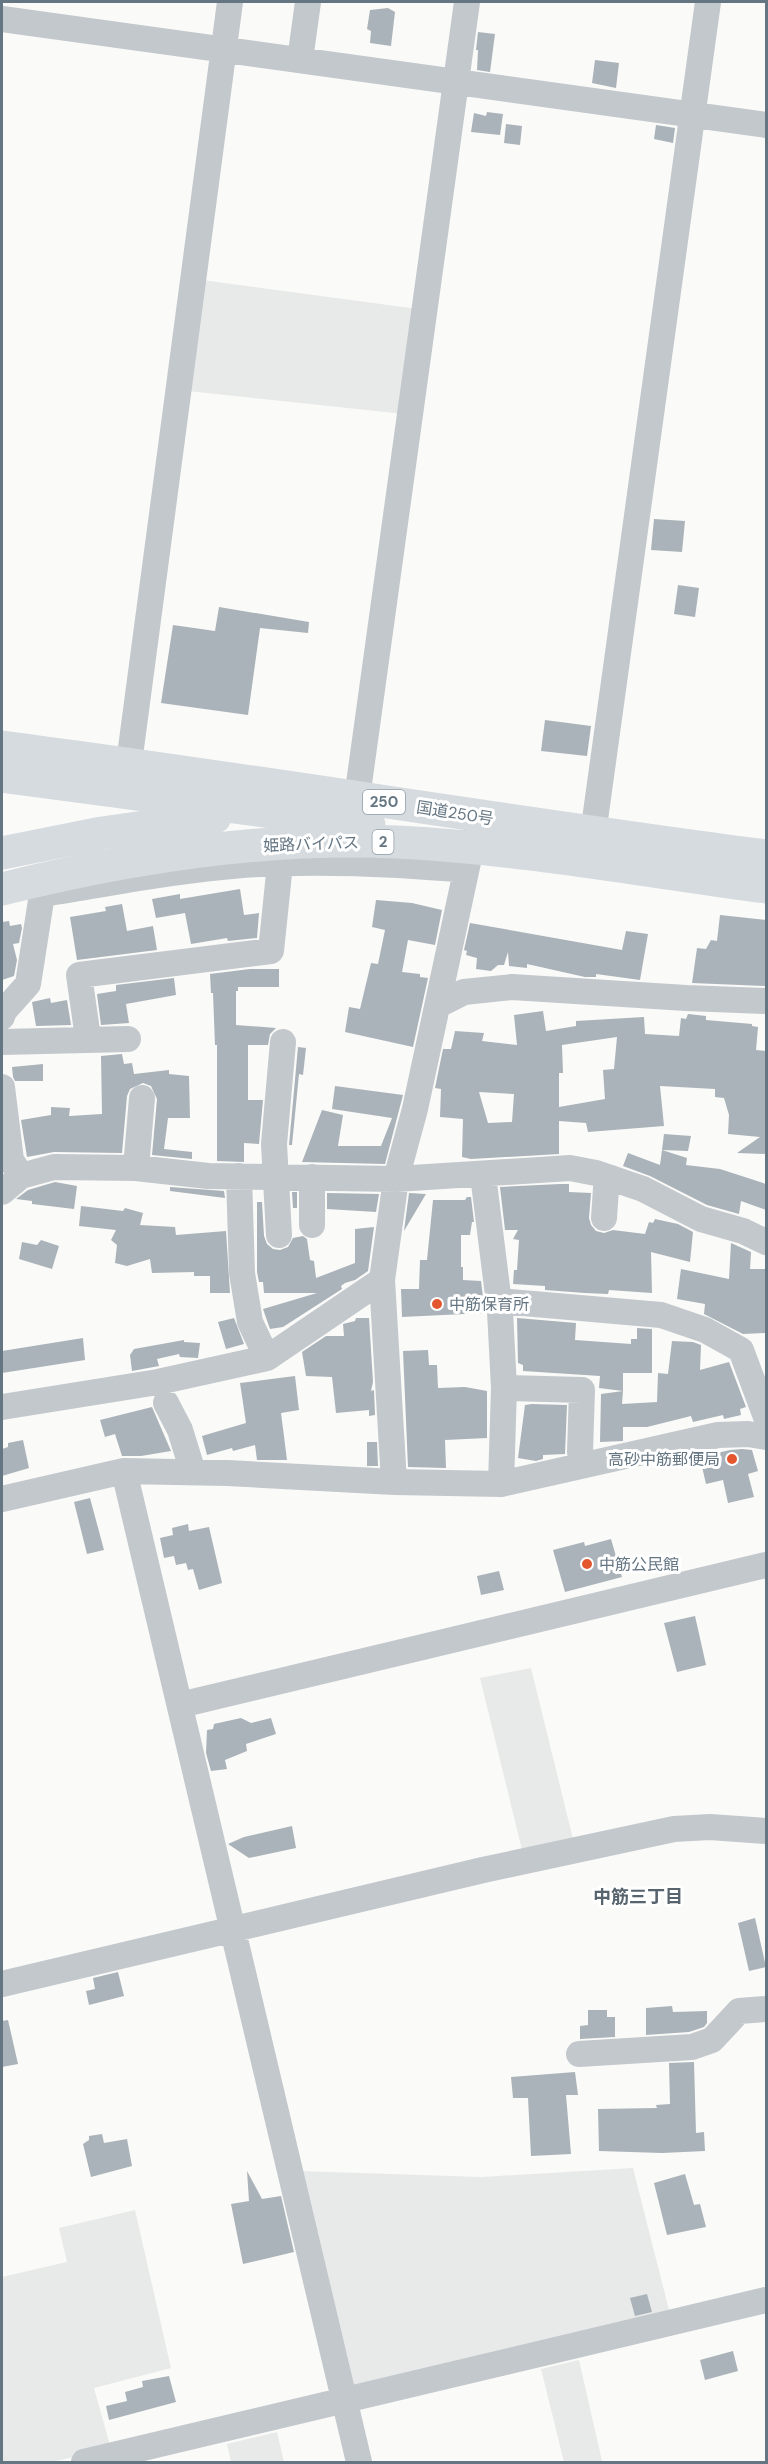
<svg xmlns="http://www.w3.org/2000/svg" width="768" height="2464" font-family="'DM Sans','Noto Sans JP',sans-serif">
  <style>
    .built { fill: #e8e9e9 }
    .building { fill: #aab3b9; fill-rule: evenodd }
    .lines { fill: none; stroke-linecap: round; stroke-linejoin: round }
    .minor { stroke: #c3c8cc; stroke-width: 26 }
    .highway { stroke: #d6dbdf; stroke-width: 33 }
    .poi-dot { fill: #e4572e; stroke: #fff; stroke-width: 2 }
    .labels { text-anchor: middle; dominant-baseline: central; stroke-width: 6; stroke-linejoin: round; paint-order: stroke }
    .shield { fill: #fff; stroke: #939fa8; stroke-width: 1.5 }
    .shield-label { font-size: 15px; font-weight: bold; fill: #657683 }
    .street-label { font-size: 16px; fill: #657683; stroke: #fff }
    .poi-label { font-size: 16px; fill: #657683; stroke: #fff; text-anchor: start }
    .neighbourhood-label { font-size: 18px; font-weight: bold; fill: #57646e; stroke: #fff }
  </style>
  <rect width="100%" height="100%" fill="#fafaf8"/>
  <path class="built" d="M202 280 418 309 404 414 188 391Z
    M531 1668 574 1843 523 1854 480 1678Z
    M633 2168 670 2314 358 2388 349 2386 299 2171 481 2177Z
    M135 2210 171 2368 94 2388 111 2449 51 2462H2V2277L67 2262 59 2228Z
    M579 2360 602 2461 596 2462H564L541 2369Z
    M277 2432 284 2462H231L227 2444Z"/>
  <path class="building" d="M388 8 395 12 391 46 370 43 371 31 367 29 370 10Z
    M478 32 495 34 490 72 477 70 478 50H476Z
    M595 60 619 63 616 88 592 83Z
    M487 112 503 114 500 135 471 132 474 113 486 116Z
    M506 124 522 126 520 145 504 143Z
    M656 125 675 128 673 143 654 139Z
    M654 519 685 521 682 552 651 550Z
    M678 585 699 588 695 617 674 614Z
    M219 607 309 622 308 633 260 628 248 715 161 703 173 625 215 631Z
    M545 720 591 726 587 756 541 751Z
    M240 889 244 915 259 913 257 938 228 941 227 938 191 944 185 913 156 918 152 899 180 894V899Z
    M376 900 412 903 442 910 435 945 408 940 402 972 420 974V977L428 978 413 1047 345 1032 349 1007 360 1009 371 963 378 964 385 930 372 927Z
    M122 904 127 931 153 926 157 950 77 960 70 917 106 911 105 907Z
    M720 915 766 920V986L692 983 697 948 706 949 711 940 717 941Z
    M9 921 10 926 21 924 22 928 19 943 13 944 17 960 14 976 2 980V922Z
    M470 923 622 950 626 931 648 934 640 980 596 974V977H585L527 964V968L509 966 508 952 504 965H498L491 971 476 969 477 958 466 955 467 951 464 950Z
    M250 969H279V987H238V991H236V1025L276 1028 270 1034 268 1045H248V1100H263L259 1144 244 1143V1162L217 1161V1045H215L213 993H211L210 974Z
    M174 978 176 995 126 1004 129 1023 101 1025 97 994 116 991V985Z
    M50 998 51 1003 67 1000 71 1025 36 1026 32 1002Z
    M543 1011 546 1031 576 1026V1021L644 1017 645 1034 679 1036 681 1018 686 1019 688 1014 706 1016V1020L752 1024V1026L758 1027 756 1050 766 1051V1154L737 1153 760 1137 728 1134 729 1115 724 1098 715 1097V1089L660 1086 664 1126 588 1132 586 1123 559 1121V1154L471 1159 462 1157 463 1119 440 1117 441 1089 435 1088 443 1049H451L455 1031 484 1033 482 1041 517 1045 514 1015ZM617 1037 614 1069 603 1070 605 1099 559 1107V1073H563L562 1045ZM479 1092 514 1094 512 1122 488 1123Z
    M298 1047 306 1048 303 1075 299 1074 292 1145H289Z
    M122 1054 124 1064 132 1063 134 1074 169 1070V1074L189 1076 190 1118H168L164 1149 192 1152V1159L152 1155 157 1099 151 1086 143 1083 130 1089 127 1096 122 1153 54 1152 27 1157 21 1120 51 1115V1107L70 1108 69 1116 102 1114 101 1056Z
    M43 1064V1081H15L13 1077 12 1067Z
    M335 1086 403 1095 385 1164 302 1162 322 1110 343 1115 338 1146H381L392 1118 332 1109Z
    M664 1134 691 1136 688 1151 662 1150Z
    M662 1150 687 1158 686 1165 720 1169 766 1184V1210L741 1201 739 1214 707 1205 650 1176 623 1166 628 1153 660 1165Z
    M55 1182 77 1186 74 1209 32 1204V1201L16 1199 28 1190Z
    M560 1184H569V1192L591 1193 589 1218 591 1225 596 1231 604 1233 613 1230 645 1234 649 1222 653 1223 655 1219 678 1224 693 1232 690 1262 651 1252 652 1293 609 1290 608 1294 585 1293 545 1290V1286L513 1284 514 1270H517L519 1240 513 1239 518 1230H505L500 1187Z
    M170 1187 224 1191 225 1198 170 1191Z
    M292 1192H297V1208H293Z
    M327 1193 379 1194 376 1212 327 1209Z
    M409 1193 426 1194 404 1231Z
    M467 1197H471L474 1222H472L470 1235H461V1267H463V1280L481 1281 485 1313 402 1317 401 1289H419L420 1260H427L433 1200H465Z
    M257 1202H262L264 1236 267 1244 273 1249 280 1250 288 1247 293 1238 303 1236 307 1239 310 1260 314 1261 316 1278 355 1263V1229L374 1227 368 1271 355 1280 345 1283 341 1286 342 1289 283 1327 270 1329 263 1309 317 1293H264L263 1282H259L257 1272Z
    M81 1206 123 1211 125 1208 143 1213 140 1225 175 1227 176 1235 226 1231 230 1293H210V1276H194V1272L152 1273 150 1259 127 1266 115 1263 117 1245 111 1240 116 1230 79 1226Z
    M41 1240 59 1246 52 1269 19 1259 22 1242 37 1245Z
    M731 1243 751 1252 750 1269H766V1333L743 1334 704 1314 705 1304 677 1299 681 1269 729 1279Z
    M234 1318 244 1344 226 1349 218 1322Z
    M356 1318H369L373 1382 371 1391 374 1390 375 1415 369 1416V1410L336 1413 332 1377 306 1376 302 1352 326 1336H344L343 1324 355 1321Z
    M517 1318 576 1323 575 1340 631 1344V1339H637V1328L652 1329V1373H623V1391L599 1388 600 1376 523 1371V1365L518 1363Z
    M83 1338 85 1360 2 1373V1351Z
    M184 1340V1342L200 1343 198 1358 180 1357 179 1354 157 1359 159 1366 132 1371 130 1355 134 1349Z
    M672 1341 693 1342 701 1345 700 1370 729 1362 746 1407 740 1409 741 1415 724 1419 723 1415 693 1422 691 1416 647 1427H623V1441L600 1442 601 1394 623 1391 622 1404 657 1402 658 1373 668 1374Z
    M428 1350 429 1365H437L438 1388 465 1387 487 1391V1438L445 1440 446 1468 408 1467 403 1351Z
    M295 1376 299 1410 281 1413 287 1460H257L255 1445 233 1451 232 1448 207 1455 202 1436 246 1423 240 1383Z
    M532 1404 567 1405 565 1454 543 1455V1459L536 1461 518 1458 525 1405Z
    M152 1407 171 1451 141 1456H122L115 1434 105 1437 100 1420Z
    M23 1440 29 1468 2 1476V1449L8 1447V1443Z
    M367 1442H377L378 1466H367Z
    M742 1449 752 1450 758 1471 748 1474 754 1497 728 1503 723 1480 706 1484 700 1458 718 1455 717 1453 730 1450Z
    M90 1498 104 1550 87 1554 74 1502Z
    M188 1524 189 1531 209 1527 222 1583 199 1590 193 1569 188 1570 186 1563 176 1565 174 1556 164 1558 160 1538 173 1535 172 1528Z
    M611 1539 622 1577 565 1592 553 1550 584 1542 585 1546Z
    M499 1571 504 1590 481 1595 477 1576Z
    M695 1616 706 1665 677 1672 664 1623Z
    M241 1718 251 1723 271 1718 276 1734 246 1744 247 1751 225 1760 227 1769 211 1771 206 1753 207 1730 213 1729 214 1724Z
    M292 1826 296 1848 249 1858 228 1844 244 1837Z
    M755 1918 766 1967 749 1971 738 1923Z
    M118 1972 124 1996 89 2005 86 1991 95 1989 93 1978Z
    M672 2006 673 2012 707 2011V2023L704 2027 689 2032 646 2035V2008Z
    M588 2010H607V2017H615V2037L580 2039V2026L588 2025Z
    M8 2020 18 2064 2 2067V2021Z
    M694 2062 696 2133 704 2132 705 2151 662 2153 599 2151 598 2109 657 2108 656 2105 670 2104 669 2063Z
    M575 2072 578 2095H566L571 2154 531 2156 528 2098H513L511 2077Z
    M102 2134 104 2143 127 2139 132 2166 91 2177 83 2144 89 2140V2136Z
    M247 2171 262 2199 281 2196 294 2252 243 2264 231 2204 249 2201Z
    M685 2174 694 2205 700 2204 706 2227 667 2235 654 2183Z
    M647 2294 652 2312 635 2316 630 2298Z
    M733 2351 738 2371 705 2380 700 2360Z
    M169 2376 176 2402 109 2420 106 2406 127 2401 125 2392 143 2387 142 2381Z"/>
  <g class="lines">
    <path class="minor" d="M2 19 766 125
      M300 60 308 2
      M129 763 230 2
      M357 798 467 2
      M593 834 708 2
      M49 893C113 883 178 870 243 865 318 860 392 864 466 870
      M438 1005 464 992 512 987 686 998 766 1001
      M2 1017 4 1011 28 984 42 894
      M88 1038 79 975 271 951 280 864
      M2 1042 128 1039
      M2 1087 11 1160 21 1176
      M136 1168 142 1098
      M483 1175 500 1311 504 1388 501 1484
      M239 1176 242 1273 250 1322 267 1358
      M2 1192 21 1176 54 1167 136 1168 208 1176 396 1179 570 1168 596 1173 643 1189 701 1219 743 1231 766 1242
      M604 1218 606 1188 611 1178
      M312 1225V1177
      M279 1235 274 1144 283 1042
      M499 1301 661 1315 705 1330 741 1350 766 1417
      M504 1388 582 1390 580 1452 585 1464
      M166 1403 180 1430 193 1472
      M2 1407 158 1382 267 1358 382 1280
      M124 1471 359 2462
      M394 1482 382 1280 396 1179 415 1109 473 839
      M2 1499 124 1471 227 1473 394 1482 501 1484 718 1435 748 1434 766 1437
      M180 1705 766 1565
      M2 1984 483 1870 674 1829 710 1827 766 1831
      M579 2054 692 2047 712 2040 739 2011 766 2009
      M84 2462 766 2300"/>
    <path class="highway" d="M2 747C257 780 511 823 766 856
      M2 776 369 825
      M2 853 102 833 215 817
      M2 889C130 857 265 836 397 842 521 848 644 871 766 887"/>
  </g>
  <g class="poi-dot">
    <circle cx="437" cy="1304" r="6"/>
    <circle cx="732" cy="1459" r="6"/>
    <circle cx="587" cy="1564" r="6"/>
  </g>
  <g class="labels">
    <g class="shield">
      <rect x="363" y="790" width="42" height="24" rx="4.5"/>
      <rect x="372.5" y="830" width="21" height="24" rx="4.5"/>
    </g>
    <g class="shield-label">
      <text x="384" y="802">250</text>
      <text x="383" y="842">2</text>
    </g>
    <g class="street-label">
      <text transform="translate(455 813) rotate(9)">国道250号</text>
      <text transform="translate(311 844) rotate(-2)">姫路バイパス</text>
    </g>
    <g class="poi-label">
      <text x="449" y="1304">中筋保育所</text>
      <text x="720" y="1459" text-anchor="end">高砂中筋郵便局</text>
      <text x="599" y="1564">中筋公民館</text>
    </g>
    <g class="neighbourhood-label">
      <text x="638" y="1897">中筋三丁目</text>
    </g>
  </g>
  <rect width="768" height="2464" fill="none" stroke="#657683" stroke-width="6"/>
</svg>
